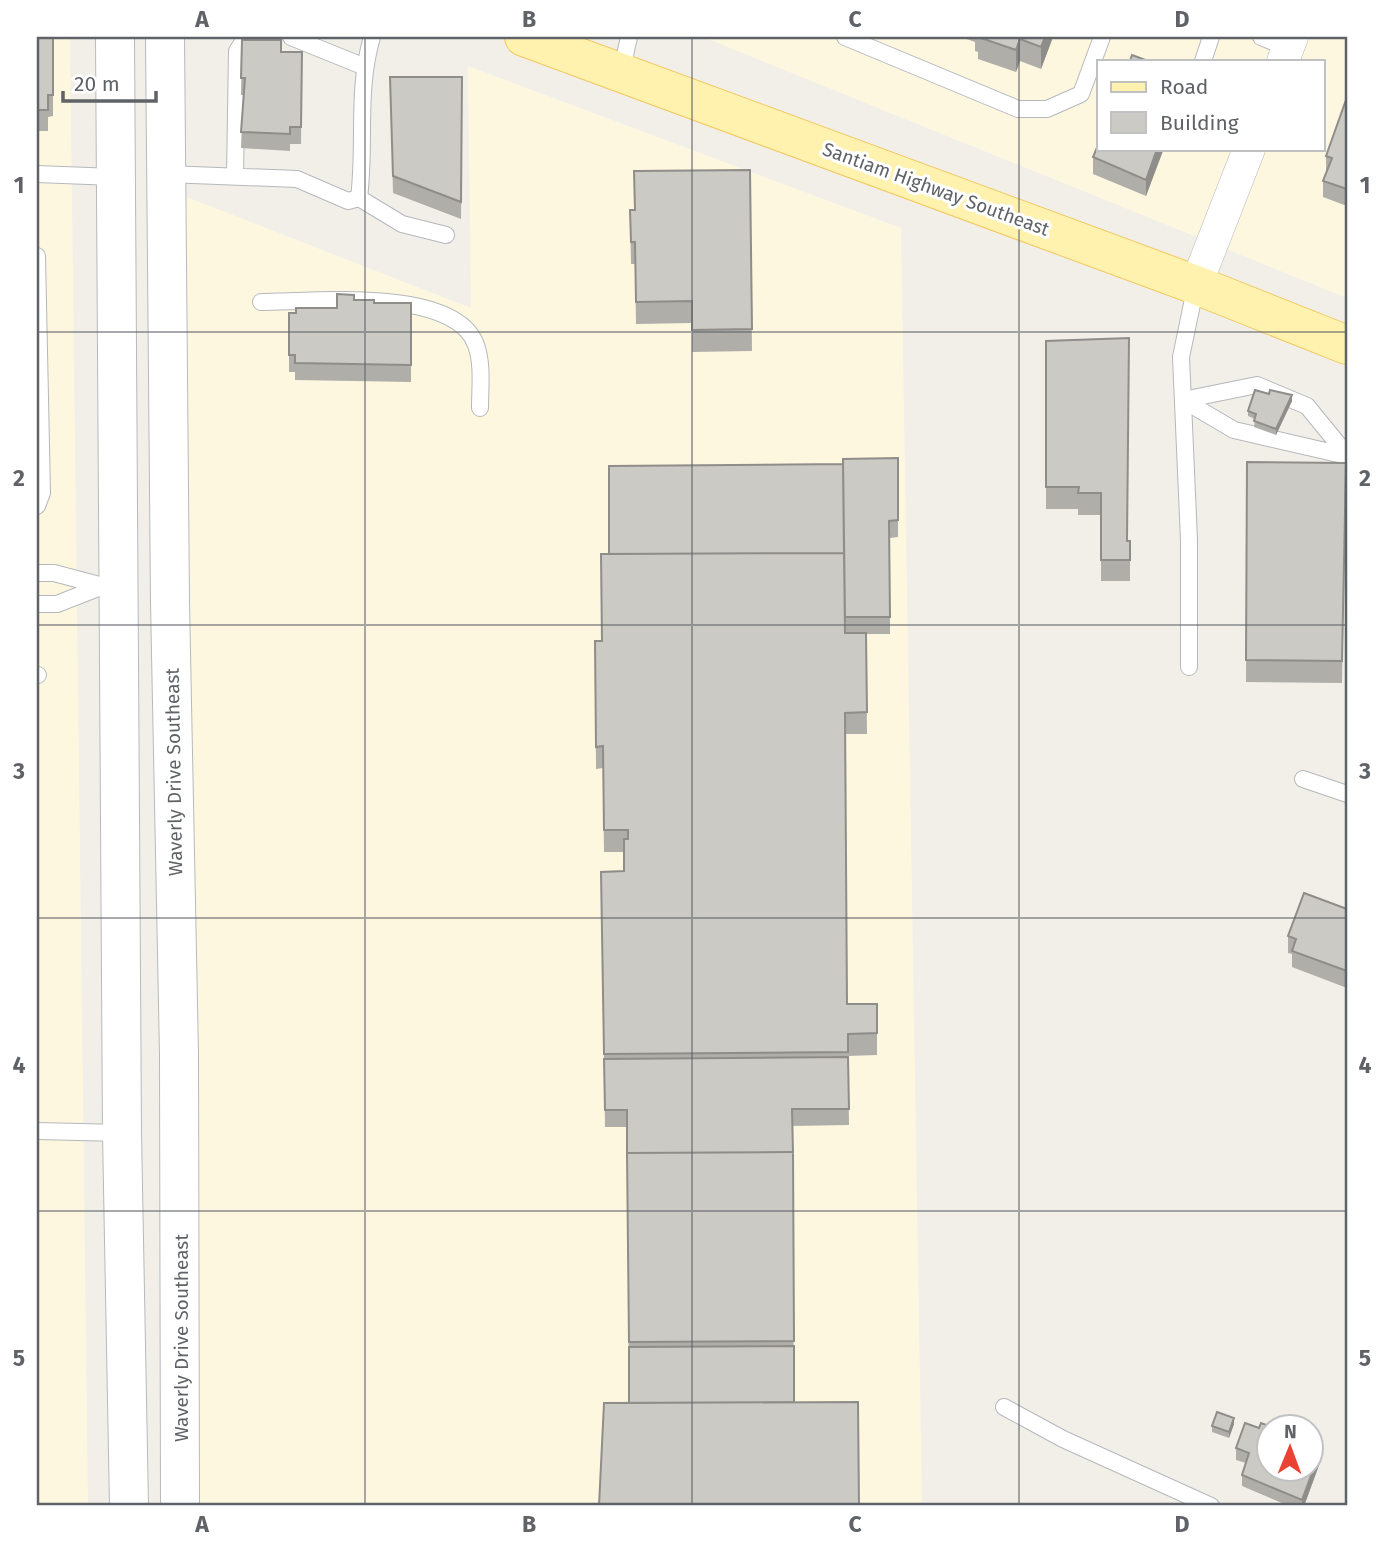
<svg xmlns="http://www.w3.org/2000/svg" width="1384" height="1543" font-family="'Fira Sans',sans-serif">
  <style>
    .commercial { fill: #fef7e0; fill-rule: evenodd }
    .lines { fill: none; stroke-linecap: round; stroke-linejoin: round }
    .lane-casing { stroke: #b5b8bc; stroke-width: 18 }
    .street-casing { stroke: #b5b8bc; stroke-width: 33 }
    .secondary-casing { stroke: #b6babf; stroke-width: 40 }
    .primary-casing { stroke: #f2c960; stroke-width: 40 }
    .lane { stroke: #fff; stroke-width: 16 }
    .street { stroke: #fff; stroke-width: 32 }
    .secondary { stroke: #fff; stroke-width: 38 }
    .primary { stroke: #fff2af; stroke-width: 38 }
    .wall { fill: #afaea9 }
    .shaded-wall { fill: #8f8d8a }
    .building { fill: #cccac5; stroke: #8f8d8a; stroke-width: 2 }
    .grid { fill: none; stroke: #5f6368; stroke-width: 2; stroke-opacity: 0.55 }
    .labels { text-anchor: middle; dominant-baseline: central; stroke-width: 6; stroke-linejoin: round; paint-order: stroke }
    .street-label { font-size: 19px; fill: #5f6368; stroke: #fff }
    .neatline { fill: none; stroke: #5f6368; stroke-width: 2.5 }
    .grid-label { font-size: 23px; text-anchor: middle; font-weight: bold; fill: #5f6368 }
  </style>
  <rect width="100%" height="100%" fill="#f1efe8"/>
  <path class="commercial" d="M37 37H70L88 1506H37Z
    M703 37H1347V298ZM1099 61H1323V149H1099Z
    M468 66 901 228 922 1506H194L184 196 471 308Z"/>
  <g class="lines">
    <defs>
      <path id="lane" d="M291 37 365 67
        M845 37 1018 109H1047L1081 94 1102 37
        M1261 37 1288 48
        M1203 61 1211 37
        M621 73 629 37
        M37 174 114 177
        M167 174 297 179 348 201 359 198C366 142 356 92 372 37
        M235 176 237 51 246 37
        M359 198 402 224 446 235
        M37 256 42 493 37 506
        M261 302C311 302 455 286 476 345 483 365 480 387 480 408
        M1183 400 1257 385 1307 406 1347 455
        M1183 400 1234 430 1347 456
        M37 573H54L103 586 57 604H37
        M1189 667V540L1181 357 1196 285
        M37 675H38
        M1303 779 1347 794
        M37 1131 122 1133
        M1004 1407 1063 1439 1211 1506"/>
      <path id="street" d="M1283 61 1292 37
        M1196 285 1249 149"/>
      <path id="secondary" d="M115 37 122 1133 129 1506
        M165 37 170 602 179 1054 180 1506"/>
      <path id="primary" d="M524 37 1196 285 1347 345"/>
    </defs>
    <use href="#lane" class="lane-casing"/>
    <use href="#street" class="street-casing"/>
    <use href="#secondary" class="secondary-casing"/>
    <use href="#primary" class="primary-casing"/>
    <use href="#lane" class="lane"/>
    <use href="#street" class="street"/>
    <use href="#secondary" class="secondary"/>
    <use href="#primary" class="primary"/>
  </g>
  <path class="wall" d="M37 37H53V116L48 117V131H37Z
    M961 37H1053L1041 69 1020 61 1016 72 978 59V52L975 51V42Z
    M242 40 281 52H302L301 144H290V151L241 148 243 95H241Z
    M390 77H462L461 219 393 193Z
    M1347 97V206L1323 197V181L1326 173V156Z
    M1163 149 1146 196 1093 174V157Z
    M750 170 752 351 692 352V323L636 324 635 264H631L630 210H635Z
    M354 300 374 303H411V382L295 380V372H289V313L337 308Z
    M1046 341 1127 541H1130V581H1101V515H1078V509H1046Z
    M1292 401 1276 435 1254 427 1255 419 1248 416V411Z
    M898 458V537L890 538V634H866L867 734H845L847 1004H877V1055L848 1056 849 1125 792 1126 794 1402 629 1403 627 1127H605L601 872 624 871V852H604L603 768 596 769 595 641H602L843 464Z
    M1247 462 1346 463 1342 683 1246 682Z
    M1347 909V988L1292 967V954L1288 953V936Z
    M1234 1424 1229 1438 1212 1432V1426Z
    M1236 1448 1322 1457 1304 1506H1289L1242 1486V1475L1246 1463 1236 1460Z"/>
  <path class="shaded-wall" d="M1045 37H1053L1041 69V47Z
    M1020 39V61L1016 72V50Z
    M1157 149H1163V151L1146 196V180Z
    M1292 395V401L1276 435V429Z
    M1234 1418V1424L1229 1438V1432Z
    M1322 1446V1457L1304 1506H1302V1500Z"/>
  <path class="building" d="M37 37H53V95H48V110H37Z
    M978 37H1045L1041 47 1020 39 1016 50Z
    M242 40H281V52H302L301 127H290V134L241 132 245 78H241Z
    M1132 55 1148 61H1130Z
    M390 77H462L461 202 393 176Z
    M1347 97V189L1323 181 1332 158 1326 156Z
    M1099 143V149H1157L1146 180 1093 157Z
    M750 170 752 329 692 330V301L636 302 635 242H631L630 210H635L634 171Z
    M337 294 354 295V300H374V303H411V365L295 363V355H289V313H296V308H337Z
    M1129 338 1127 541H1130V560H1101V493H1078L1079 487H1046V341Z
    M1255 390 1269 394 1270 390 1292 395 1276 429 1254 421 1256 414 1248 411Z
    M898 458V520L889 521 890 617H845L843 459Z
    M1247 462 1346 463 1342 661 1246 660Z
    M843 464 844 553 609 554V466Z
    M844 553 845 633H866L867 712 845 713 847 1004H877V1033L848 1034V1052L604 1054 601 872 624 871V839H628V830H604L603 746 596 747 595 641H602L601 554Z
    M1304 893 1347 909V971L1292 951 1296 939 1288 936Z
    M848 1057 849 1109H792L793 1152 627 1153V1158V1110H605L604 1059Z
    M793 1152 794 1341 629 1342 627 1153Z
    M794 1346V1402L629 1403V1347Z
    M858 1402 859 1506H599L604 1403Z
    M1217 1412 1234 1418 1229 1432 1212 1426Z
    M1245 1423 1259 1428 1261 1423 1272 1427H1269V1469H1311V1441L1322 1446 1302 1500 1242 1475 1249 1453 1236 1448Z"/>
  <path class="grid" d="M365 37V1506M692 37V1506M1019 37V1506M37 332H1347M37 625H1347M37 918H1347M37 1211H1347"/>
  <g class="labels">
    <g class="street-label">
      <text transform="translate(936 189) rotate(20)">Santiam Highway Southeast</text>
      <text transform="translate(174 772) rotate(-91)">Waverly Drive Southeast</text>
      <text transform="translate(181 1338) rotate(-90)">Waverly Drive Southeast</text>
    </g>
  </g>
  <rect width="1384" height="1543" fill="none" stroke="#ffffff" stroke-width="77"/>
  <rect x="1097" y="60" width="228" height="91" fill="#ffffff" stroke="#bfc1c3" stroke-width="2"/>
  <rect x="1111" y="82" width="35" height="10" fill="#fff2af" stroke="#bfc1c3" stroke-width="2"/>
  <text x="1160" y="94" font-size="21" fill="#5f6368">Road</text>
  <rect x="1111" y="112" width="35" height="21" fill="#cccac5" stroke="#bfc1c3" stroke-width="2"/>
  <text x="1160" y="130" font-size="21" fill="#5f6368">Building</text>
  <g transform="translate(1290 1448) rotate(1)"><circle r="33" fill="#ffffff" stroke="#bfc1c3" stroke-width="2"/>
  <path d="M0-5L12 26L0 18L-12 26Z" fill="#ea4335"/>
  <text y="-10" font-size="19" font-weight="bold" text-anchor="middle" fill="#5f6368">N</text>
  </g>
  <path d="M63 91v10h93v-10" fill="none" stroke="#5f6368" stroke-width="3.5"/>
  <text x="74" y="91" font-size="21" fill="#5f6368" stroke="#ffffff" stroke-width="5" paint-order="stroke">20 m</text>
  <rect x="38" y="38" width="1308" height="1466" class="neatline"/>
  <g class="grid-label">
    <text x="202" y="27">A</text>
    <text x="529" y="27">B</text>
    <text x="855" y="27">C</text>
    <text x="1182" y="27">D</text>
    <text x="19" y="193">1</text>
    <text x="1365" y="193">1</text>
    <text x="19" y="486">2</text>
    <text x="1365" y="486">2</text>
    <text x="19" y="779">3</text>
    <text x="1365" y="779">3</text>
    <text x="19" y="1073">4</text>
    <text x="1365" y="1073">4</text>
    <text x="19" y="1366">5</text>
    <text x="1365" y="1366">5</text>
    <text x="202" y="1532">A</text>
    <text x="529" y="1532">B</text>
    <text x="855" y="1532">C</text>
    <text x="1182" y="1532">D</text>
  </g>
</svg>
